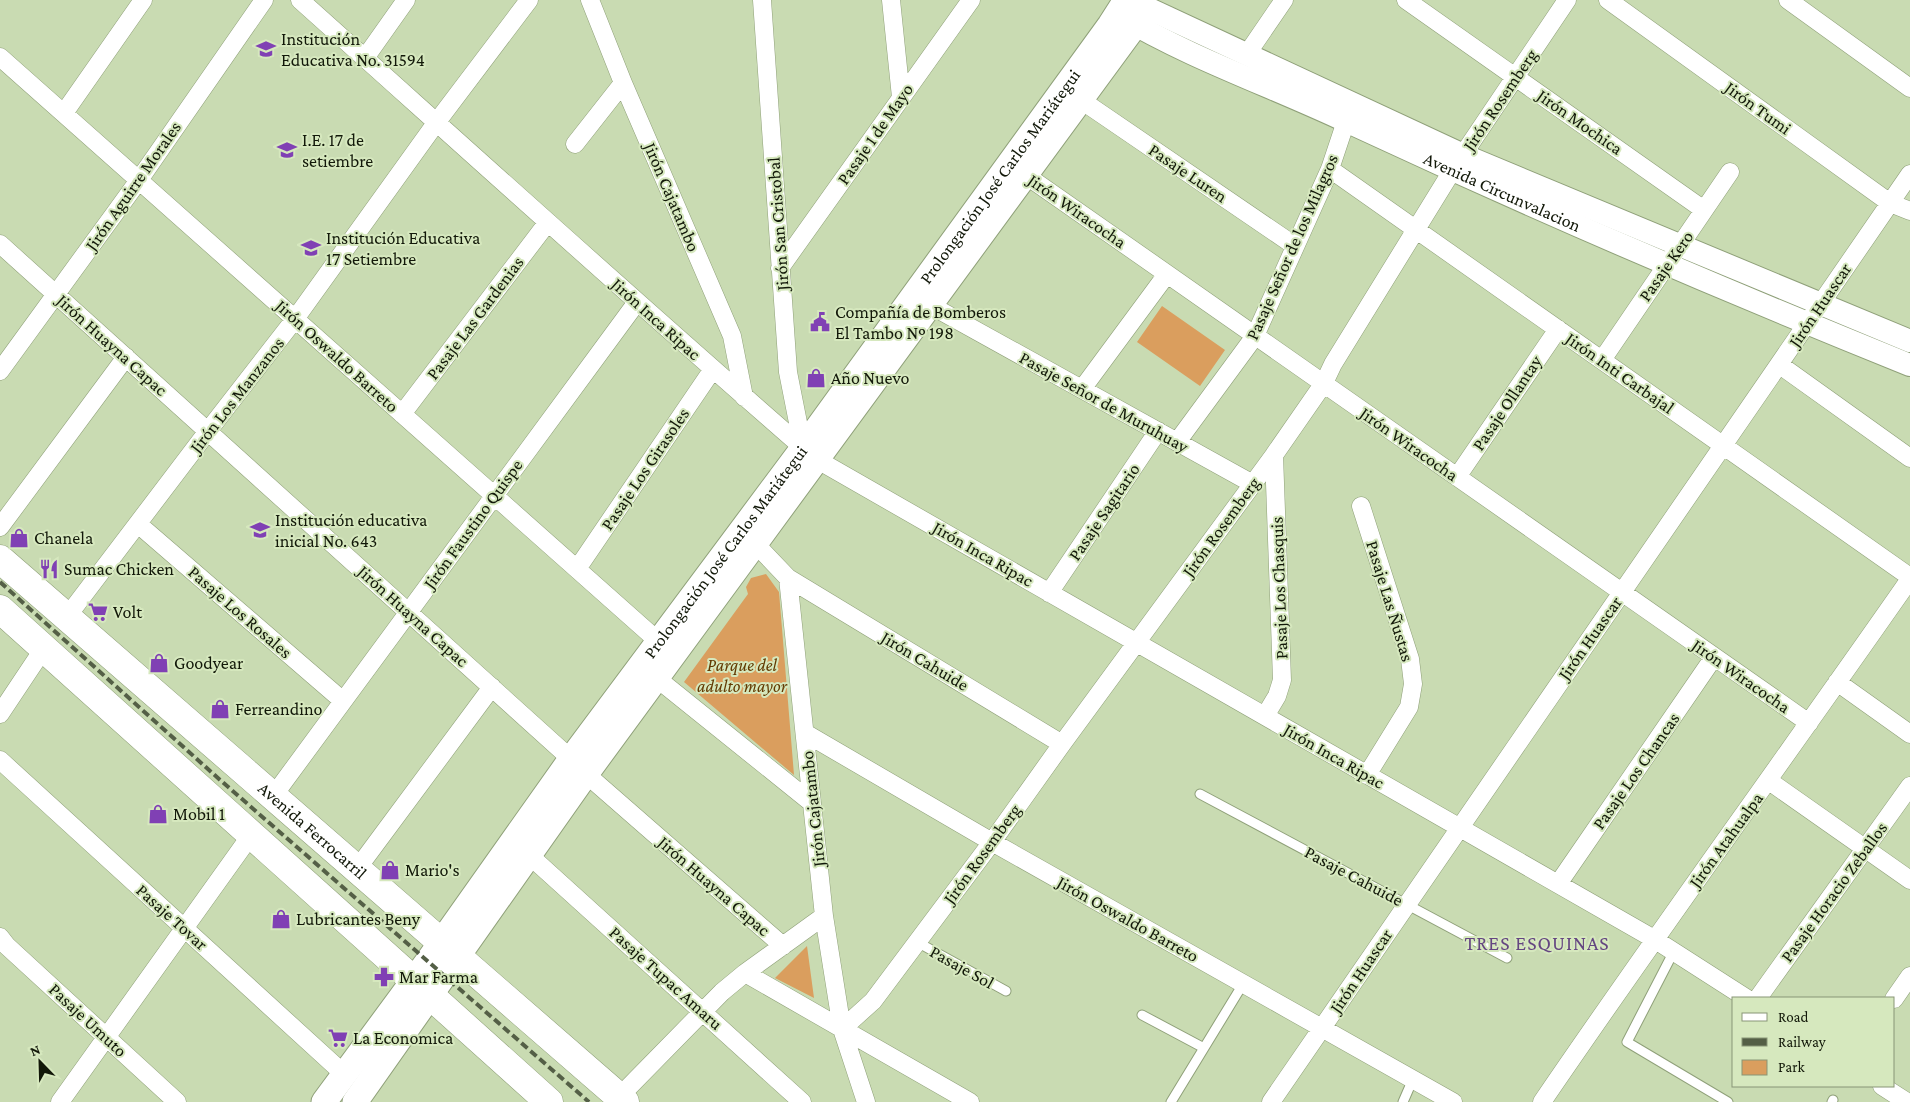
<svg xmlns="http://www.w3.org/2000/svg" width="1910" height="1102" font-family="'Crimson Pro',serif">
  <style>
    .green { fill: #da9e5e }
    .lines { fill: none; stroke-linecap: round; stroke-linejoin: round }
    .service-casing { stroke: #8fa079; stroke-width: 11 }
    .minor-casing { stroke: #8fa079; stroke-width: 19 }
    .tertiary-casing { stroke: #8fa079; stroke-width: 24 }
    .secondary-casing { stroke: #8fa079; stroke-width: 27 }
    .primary-casing { stroke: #8fa079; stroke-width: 29 }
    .service { stroke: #fff; stroke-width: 9 }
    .minor { stroke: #fff; stroke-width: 18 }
    .tertiary { stroke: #fff; stroke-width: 22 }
    .secondary { stroke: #fff; stroke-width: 25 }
    .primary { stroke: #fff; stroke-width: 28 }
    .rail { stroke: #545f46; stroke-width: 4; stroke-dasharray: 8 4; stroke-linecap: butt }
    .labels { text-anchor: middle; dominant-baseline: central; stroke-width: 4; stroke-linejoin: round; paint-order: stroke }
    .poi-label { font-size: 18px; fill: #121809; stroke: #d6e8be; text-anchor: start }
    .street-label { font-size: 18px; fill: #121809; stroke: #d6e8be }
    .park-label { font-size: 18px; font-style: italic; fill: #623900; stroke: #d6e8be }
    .quarter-label { font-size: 20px; letter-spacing: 1px; fill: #644681; stroke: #d6e8be }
  </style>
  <rect width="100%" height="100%" fill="#c9dbb2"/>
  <path class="green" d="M1162 306 1225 350 1200 386 1137 342Z
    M766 574 779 592 794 775 684 682 748 594 746 587 751 578Z
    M807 946 814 998 775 978Z"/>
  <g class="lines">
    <defs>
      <path id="service" d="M1200 794 1507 958
        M917 942 1006 991
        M1674 951 1627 1042 1728 1102
        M1142 1015 1204 1048
        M1171 1102 1243 984
        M1403 1102 1413 1079
        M1832 1102 1833 1100"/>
      <path id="minor" d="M300 0C471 153 642 308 816 459L1654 939 1746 998
        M590 0 623 83 732 336 744 397
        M762 0 788 372 803 448
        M891 0 901 97
        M1406 0 1704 210
        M1608 0 1890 203 1910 211
        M1788 0 1910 88
        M1247 54 1284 0
        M0 57 667 649
        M365 58 406 0
        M1081 100 1295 246
        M64 113 143 0
        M575 144 623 83
        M1017 169 1809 723
        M1330 169 1910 577
        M0 244 571 759 586 774 783 946
        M780 268 971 0
        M930 305 1253 484
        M1602 360 1730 172
        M1780 365 1910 458
        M0 371 139 180 264 0
        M1082 389 1167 274
        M402 414 548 222
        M1177 442 1255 336 1330 169 1346 121
        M1457 477 1558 329
        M1361 506 1410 659 1413 684 1409 707 1367 775
        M138 524 343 701
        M0 527 126 357
        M748 536 788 578 824 916 842 1029 866 1102
        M577 569 713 369
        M788 578 1062 744
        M1049 593 1158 431
        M66 618 208 431 295 319 436 123 529 0
        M649 672 812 803
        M1837 682 1910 734
        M0 714 44 648
        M1265 716 1277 696 1282 680 1274 455
        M805 733 992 842 1453 1102
        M0 760 344 1074
        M1769 781 1910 880
        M274 795 637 302
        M529 855 802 1102
        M357 869 492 687
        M1558 884 1714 657
        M0 937 7 946 177 1102
        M745 973 970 1102
        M1758 998 1910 786
        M1894 999 1910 976
        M842 1029 873 1001 992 842 1062 744 1274 455 1324 383 1333 364 1452 171 1567 0
        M1882 1086 1907 1102
        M619 1097 722 992 745 973 824 916
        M60 1102 251 835
        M1271 1102 1910 174
        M1542 1102C1662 926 1788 754 1910 579"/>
      <g id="tertiary">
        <path d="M1130 0 1463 155 1910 341"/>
        <path id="s1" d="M1120 16C1192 59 1272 86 1348 122 1533 208 1721 289 1910 365"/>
      </g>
      <g id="secondary">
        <path id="s2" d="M324 1102 428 961 571 759 803 448 1110 25 1126 0"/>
        <path d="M355 1102 586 774 1147 9"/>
      </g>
      <g id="primary">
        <path id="s3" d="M0 559 625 1102"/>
        <path d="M0 609 549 1102"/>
      </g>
    </defs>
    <use href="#service" class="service-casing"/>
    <use href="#minor" class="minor-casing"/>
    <use href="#tertiary" class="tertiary-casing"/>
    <use href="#secondary" class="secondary-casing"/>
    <use href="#primary" class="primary-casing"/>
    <use href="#service" class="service"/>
    <use href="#minor" class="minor"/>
    <use href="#tertiary" class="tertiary"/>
    <use href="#secondary" class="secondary"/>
    <use href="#primary" class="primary"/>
    <path class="rail" d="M0 582 219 779 589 1102"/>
  </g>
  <defs>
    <symbol id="school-bare" viewBox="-9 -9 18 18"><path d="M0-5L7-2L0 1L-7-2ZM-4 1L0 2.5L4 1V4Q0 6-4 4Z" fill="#8040b4" stroke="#d6e8be" stroke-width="2.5" paint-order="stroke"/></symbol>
    <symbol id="civic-bare" viewBox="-9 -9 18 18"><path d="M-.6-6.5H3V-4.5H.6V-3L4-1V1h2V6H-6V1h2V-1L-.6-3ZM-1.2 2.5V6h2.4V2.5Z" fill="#8040b4" stroke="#d6e8be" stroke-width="2.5" paint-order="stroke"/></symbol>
    <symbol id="shop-bare" viewBox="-9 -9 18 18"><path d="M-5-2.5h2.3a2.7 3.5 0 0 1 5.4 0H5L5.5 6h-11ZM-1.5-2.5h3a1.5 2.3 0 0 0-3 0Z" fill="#8040b4" stroke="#d6e8be" stroke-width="2.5" paint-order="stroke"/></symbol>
    <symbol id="restaurant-bare" viewBox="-9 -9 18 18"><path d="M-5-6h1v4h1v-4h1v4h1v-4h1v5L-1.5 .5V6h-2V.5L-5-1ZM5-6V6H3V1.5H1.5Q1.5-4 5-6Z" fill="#8040b4" stroke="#d6e8be" stroke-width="2.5" paint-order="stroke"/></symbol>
    <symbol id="supermarket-bare" viewBox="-9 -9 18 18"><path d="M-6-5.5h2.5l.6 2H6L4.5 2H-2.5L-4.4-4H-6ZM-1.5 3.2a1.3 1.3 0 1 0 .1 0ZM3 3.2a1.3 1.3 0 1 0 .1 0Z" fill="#8040b4" stroke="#d6e8be" stroke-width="2.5" paint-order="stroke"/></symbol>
    <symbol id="pharmacy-bare" viewBox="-9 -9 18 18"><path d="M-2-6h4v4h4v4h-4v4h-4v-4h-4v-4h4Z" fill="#8040b4" stroke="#d6e8be" stroke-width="2.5" paint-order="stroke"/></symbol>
  </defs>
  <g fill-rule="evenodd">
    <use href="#school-bare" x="252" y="35" width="28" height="28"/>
    <use href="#school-bare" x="273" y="136" width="28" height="28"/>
    <use href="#school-bare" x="297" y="234" width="28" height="28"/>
    <use href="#civic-bare" x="806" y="308" width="28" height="28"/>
    <use href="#shop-bare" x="802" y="364" width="28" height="28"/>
    <use href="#school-bare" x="246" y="516" width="28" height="28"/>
    <use href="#shop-bare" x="5" y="524" width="28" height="28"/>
    <use href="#restaurant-bare" x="35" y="555" width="28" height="28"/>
    <use href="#supermarket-bare" x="84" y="598" width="28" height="28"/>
    <use href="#shop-bare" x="145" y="649" width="28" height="28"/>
    <use href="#shop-bare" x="206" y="695" width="28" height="28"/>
    <use href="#shop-bare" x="144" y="800" width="28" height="28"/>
    <use href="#shop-bare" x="376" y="856" width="28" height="28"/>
    <use href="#shop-bare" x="267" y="905" width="28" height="28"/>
    <use href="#pharmacy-bare" x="370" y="963" width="28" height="28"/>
    <use href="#supermarket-bare" x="324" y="1024" width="28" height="28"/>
  </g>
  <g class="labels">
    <g class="poi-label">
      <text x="281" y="39">Institución<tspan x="281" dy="21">Educativa No. 31594</tspan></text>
      <text x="302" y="140">I.E. 17 de<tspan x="302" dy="21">setiembre</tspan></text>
      <text x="326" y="238">Institución Educativa<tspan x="326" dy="21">17 Setiembre</tspan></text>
      <text x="835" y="312">Compañía de Bomberos<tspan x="835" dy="21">El Tambo Nº 198</tspan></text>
      <text x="831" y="378">Año Nuevo</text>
      <text x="275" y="520">Institución educativa<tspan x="275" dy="21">inicial No. 643</tspan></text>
      <text x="34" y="538">Chanela</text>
      <text x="64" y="569">Sumac Chicken</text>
      <text x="113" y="612">Volt</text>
      <text x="174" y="663">Goodyear</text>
      <text x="235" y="709">Ferreandino</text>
      <text x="173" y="814">Mobil 1</text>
      <text x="405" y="870">Mario's</text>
      <text x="296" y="919">Lubricantes Beny</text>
      <text x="399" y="977">Mar Farma</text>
      <text x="353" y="1038">La Economica</text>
    </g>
    <g class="street-label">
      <text transform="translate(1500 100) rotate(-56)">Jirón Rosemberg</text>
      <text transform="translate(1758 108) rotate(36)">Jirón Tumi</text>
      <text transform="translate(1580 122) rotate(35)">Jirón Mochica</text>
      <text transform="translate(875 134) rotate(-55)">Pasaje 1 de Mayo</text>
      <text transform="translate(1188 173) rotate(34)">Pasaje Luren</text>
      <text stroke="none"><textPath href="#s2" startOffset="1146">Prolongación José Carlos Mariátegui</textPath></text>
      <text transform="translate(133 186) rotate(-55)">Jirón Aguirre Morales</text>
      <text stroke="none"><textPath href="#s1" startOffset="421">Avenida Circunvalacion</textPath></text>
      <text transform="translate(672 197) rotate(67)">Jirón Cajatambo</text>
      <text transform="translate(1077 211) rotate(35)">Jirón Wiracocha</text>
      <text transform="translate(778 224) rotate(-94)">Jirón San Cristobal</text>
      <text transform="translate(1292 247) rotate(-66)">Pasaje Señor de los Milagros</text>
      <text transform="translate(1666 266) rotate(-55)">Pasaje Kero</text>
      <text transform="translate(1820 305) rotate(-56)">Jirón Huascar</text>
      <text transform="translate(475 318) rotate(-53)">Pasaje Las Gardenias</text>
      <text transform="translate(656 319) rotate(42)">Jirón Inca Ripac</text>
      <text transform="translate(112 345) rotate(42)">Jirón Huayna Capac</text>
      <text transform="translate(337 356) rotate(42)">Jirón Oswaldo Barreto</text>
      <text transform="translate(1620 373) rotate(35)">Jirón Inti Carbajal</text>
      <text transform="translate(237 395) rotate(-52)">Jirón Los Manzanos</text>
      <text transform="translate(1104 402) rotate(29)">Pasaje Señor de Muruhuay</text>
      <text transform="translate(1507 403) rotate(-56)">Pasaje Ollantay</text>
      <text transform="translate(1409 444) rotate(35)">Jirón Wiracocha</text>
      <text transform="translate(645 469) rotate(-56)">Pasaje Los Girasoles</text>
      <text transform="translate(1104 512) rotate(-56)">Pasaje Sagitario</text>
      <text transform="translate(473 524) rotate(-54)">Jirón Faustino Quispe</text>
      <text transform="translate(1221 527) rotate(-54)">Jirón Rosemberg</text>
      <text stroke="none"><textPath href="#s2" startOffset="681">Prolongación José Carlos Mariátegui</textPath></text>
      <text transform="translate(983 554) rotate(30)">Jirón Inca Ripac</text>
      <text transform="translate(1279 588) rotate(-92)">Pasaje Los Chasquis</text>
      <text transform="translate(1390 601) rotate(73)">Pasaje Las Ñustas</text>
      <text transform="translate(240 612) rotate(41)">Pasaje Los Rosales</text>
      <text transform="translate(413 616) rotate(42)">Jirón Huayna Capac</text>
      <text transform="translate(1590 638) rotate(-55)">Jirón Huascar</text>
      <text transform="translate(925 661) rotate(31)">Jirón Cahuide</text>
      <text transform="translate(1741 676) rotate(35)">Jirón Wiracocha</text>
      <text transform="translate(1334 756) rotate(30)">Jirón Inca Ripac</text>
      <text transform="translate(1636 771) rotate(-55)">Pasaje Los Chancas</text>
      <text transform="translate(813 809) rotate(-96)">Jirón Cajatambo</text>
      <text stroke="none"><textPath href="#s3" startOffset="414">Avenida Ferrocarril</textPath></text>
      <text transform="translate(1726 840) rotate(-54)">Jirón Atahualpa</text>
      <text transform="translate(982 854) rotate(-54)">Jirón Rosemberg</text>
      <text transform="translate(1354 876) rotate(28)">Pasaje Cahuide</text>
      <text transform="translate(714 886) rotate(41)">Jirón Huayna Capac</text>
      <text transform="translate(1834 892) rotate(-54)">Pasaje Horacio Zeballos</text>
      <text transform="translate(172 917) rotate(42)">Pasaje Tovar</text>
      <text transform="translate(1128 919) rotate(29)">Jirón Oswaldo Barreto</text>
      <text transform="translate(962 967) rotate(29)">Pasaje Sol</text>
      <text transform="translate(1361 971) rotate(-56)">Jirón Huascar</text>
      <text transform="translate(666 978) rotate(42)">Pasaje Tupac Amaru</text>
      <text transform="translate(88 1020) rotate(43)">Pasaje Umuto</text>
    </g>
    <g class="park-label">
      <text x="742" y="665">Parque del<tspan x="742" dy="21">adulto mayor</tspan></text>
    </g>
    <g class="quarter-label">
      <text x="1537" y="943">TRES ESQUINAS</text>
    </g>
  </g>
  <rect x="1732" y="997" width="162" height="90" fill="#d6e8be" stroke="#889576"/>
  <rect x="1742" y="1013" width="25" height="8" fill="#ffffff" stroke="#889576"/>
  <text x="1778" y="1022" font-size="15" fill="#121809">Road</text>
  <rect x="1742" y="1038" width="25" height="8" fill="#545f46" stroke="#889576"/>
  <text x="1778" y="1047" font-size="15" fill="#121809">Railway</text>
  <rect x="1742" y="1060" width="25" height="15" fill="#da9e5e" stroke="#889576"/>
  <text x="1778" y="1072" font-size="15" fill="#121809">Park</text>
  <g transform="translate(40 1062) rotate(337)" stroke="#d6e8be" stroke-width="4" paint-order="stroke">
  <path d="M0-4L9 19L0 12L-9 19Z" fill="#121809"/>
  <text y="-8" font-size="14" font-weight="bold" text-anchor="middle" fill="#121809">N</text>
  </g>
</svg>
